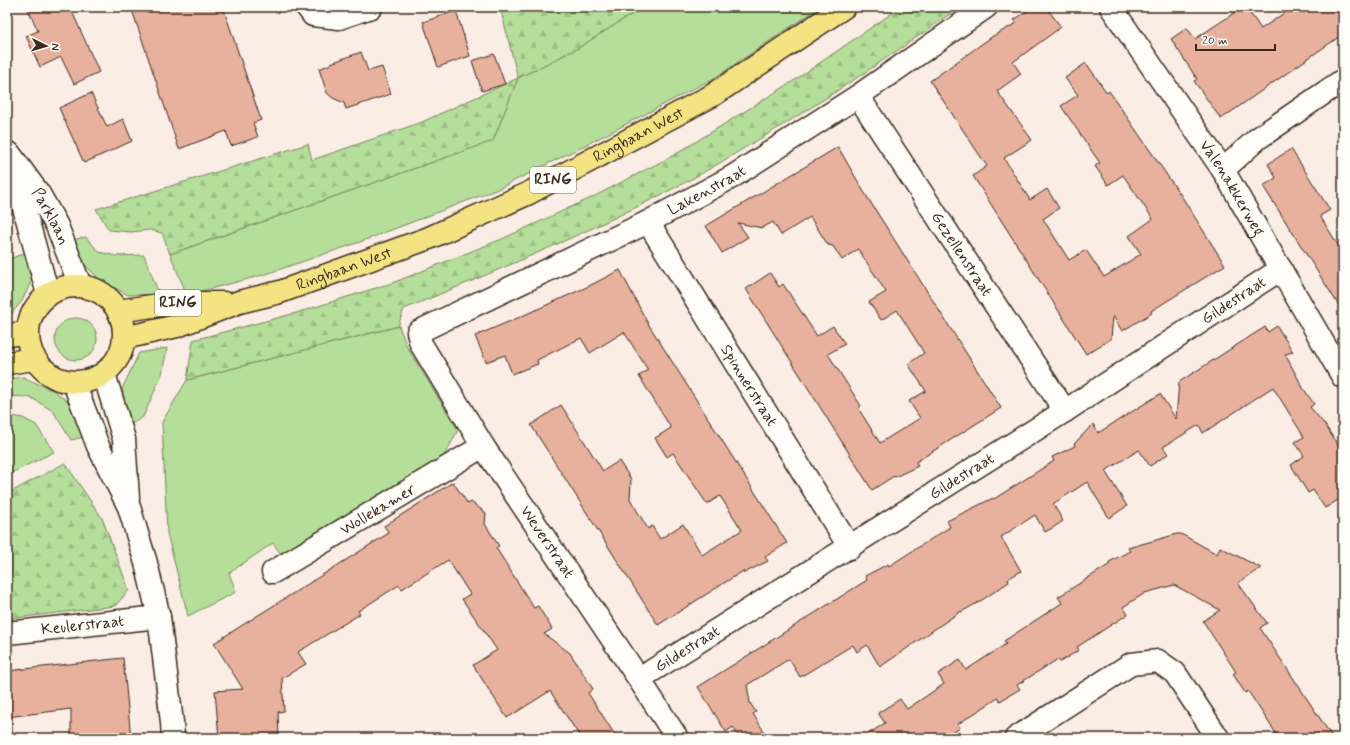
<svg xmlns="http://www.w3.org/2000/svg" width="1350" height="745" font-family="Mynerve,sans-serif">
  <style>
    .grass { fill: #b5de9a; stroke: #78845c }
    .forest { fill: url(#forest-firs); stroke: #78845c }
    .building { fill: #e8b19d; stroke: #3b2a1e }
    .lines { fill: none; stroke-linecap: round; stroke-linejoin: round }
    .street-casing { stroke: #3b2a1e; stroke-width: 25 }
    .secondary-casing { stroke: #3b2a1e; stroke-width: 25 }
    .primary-casing { stroke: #3b2a1e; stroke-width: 25 }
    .street { stroke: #fdfcf7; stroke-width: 22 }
    .secondary { stroke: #fdfcf7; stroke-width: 22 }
    .primary { stroke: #f4e382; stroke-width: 22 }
    .labels { text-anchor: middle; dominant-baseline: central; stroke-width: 3.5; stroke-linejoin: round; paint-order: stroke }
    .shield { fill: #fdfcf7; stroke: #75695f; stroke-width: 1 }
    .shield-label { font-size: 15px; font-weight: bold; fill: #3b2a1e }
    .street-label { font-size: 16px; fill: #3b2a1e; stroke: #fdfcf7 }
  </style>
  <defs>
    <pattern id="forest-firs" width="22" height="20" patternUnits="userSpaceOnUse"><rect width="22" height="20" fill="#b5de9a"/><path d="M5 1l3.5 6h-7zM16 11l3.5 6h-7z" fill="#9dbf84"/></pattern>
  </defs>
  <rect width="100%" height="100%" fill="#f9ede5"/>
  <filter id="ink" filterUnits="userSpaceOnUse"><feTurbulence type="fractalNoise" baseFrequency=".025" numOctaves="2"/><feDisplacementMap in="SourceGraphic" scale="8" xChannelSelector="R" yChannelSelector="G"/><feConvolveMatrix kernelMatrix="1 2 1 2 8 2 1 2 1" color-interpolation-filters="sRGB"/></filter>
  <g filter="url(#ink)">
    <path class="grass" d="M643 7H820L716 77 611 132 498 189 360 242 263 275 187 295 170 254 492 141 518 78 578 48Z
      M86 237 99 252 116 256 144 255 159 294 128 295 99 279 85 265 72 240Z
      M25 253 32 280 22 301 7 319V265L9 259Z
      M55 339a21 21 0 1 1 42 0a21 21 0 1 1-42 0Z
      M399 326 407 347 458 430 447 451 437 466 283 557 273 543 229 573 236 592 188 616 167 533 162 422 187 380Z
      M167 348 162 374 143 417 130 425 122 389 139 353Z
      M23 377 54 391 71 404 84 437 71 440 53 411 30 397 7 396V379Z
      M7 415 23 418 36 425 54 452 7 475Z"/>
    <path class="forest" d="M513 7H643L578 48 518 78 493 141 170 254 162 233 150 230 131 232 109 230 96 209 308 144 312 160 422 122 518 78 501 11Z
      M901 7H960C889 57 817 106 741 150 723 161 705 172 686 182 595 230 499 270 404 309L399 323V326L187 380 193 340 296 313 395 282 502 239 595 196 676 154 792 82Z
      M65 463 102 518 129 590 115 606 7 619V494Z"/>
    <path class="building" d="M27 7H70L99 72 74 84 61 57 40 67 26 36 38 31Z
      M131 7H223L261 120 253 123 258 137 231 146 226 131 179 149Z
      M1033 7H1046L1061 27 1013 62 1021 74 997 91 1032 140 1004 158 1030 200 1047 189 1059 208 1043 219 1069 260 1086 250 1104 277 1141 254 1129 236 1153 219 1123 175 1108 185 1095 166 1100 163 1061 106 1078 95 1065 78 1086 63 1107 93 1109 91 1182 197 1225 265 1151 311 1152 313 1122 331 1113 316 1111 339 1086 354 973 176 987 166 930 81 993 36 1017 23 1014 20Z
      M1243 7H1246L1261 29 1293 7H1343V34L1221 119 1194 81 1197 79 1171 39 1187 28 1195 39Z
      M456 11 470 56 438 67 423 22Z
      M361 52 368 71 382 67 391 94 346 109 344 103 333 98 327 93 319 69 331 64V63Z
      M494 54 505 84 482 91 472 61Z
      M91 93 107 127 123 119 132 141 84 163 59 108Z
      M838 147 864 192 1001 408 916 462 918 466 895 477 894 476 872 490 746 289 770 273 779 287 783 284 817 336 833 326 845 344 828 354 861 406 858 408 880 443 920 418 909 401 926 391 908 364 924 353 911 332 897 310 881 320 869 302 886 292 858 249 842 260 833 246 828 245 810 217 781 235 773 222 762 228 738 223 748 237 722 253 706 226Z
      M1291 149 1330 210 1320 216 1343 253V312L1263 186 1276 178 1268 164Z
      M620 270 647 322 787 543 765 557 768 561 744 573 743 571 658 625 531 425 561 405 603 471 619 461 631 479 630 499 648 529 652 526 660 539 683 524 702 555 742 530 720 496 707 504 673 453 667 457 655 438 671 428 639 376 648 370 624 332 590 353 581 338 537 360 538 364 512 374 505 355 486 362 475 336 520 317 589 286Z
      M1277 326 1293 352 1285 354 1303 388 1314 404 1310 407 1325 425 1343 453V497L1325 508 1313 490 1308 493 1291 465 1304 456 1295 442 1304 437 1273 387 1203 433 1199 425 1163 447 1168 454 1150 466 1139 450 1105 471 1127 506 1109 518 1087 482 1053 504 1063 521 1054 527 1045 532 1035 515 1001 537 1021 571 1008 579 1009 582 979 602 961 612V611L880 667 867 645 857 652 853 645 800 677 789 659 747 685 750 703 756 712 753 714 768 738H740L733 727 726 732 698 687 867 580 865 576 888 564 889 566 950 527 947 521 993 498 994 499 1054 461 1052 457 1075 446 1074 444 1093 424 1098 433 1160 394 1176 419 1179 382 1265 327 1268 332Z
      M453 482 468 504 471 502 486 513 485 524 499 546 496 548 534 608 538 606 552 629 544 634 570 653 593 689 588 693 617 738H581L550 691 507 718 473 665 497 650 462 599 470 594 448 560 402 589 399 585 358 611 360 614 298 652 306 664 282 678 284 711 278 712 279 738H219L215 691 243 689 214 643 389 533 384 526Z
      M1177 534H1181L1217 554 1220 547 1261 568 1238 583 1267 623 1260 628 1333 738H1279L1248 691 1245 693 1233 674 1236 672 1203 621 1220 610 1174 585 1145 593 1123 607 1128 614 1077 647 1079 650 1060 662 1058 659 1017 685 1020 689 1000 701 998 698 958 724 960 728 944 738H862L885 723 878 713 900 699 907 709 944 684 938 674 960 660 966 670 1006 644 1004 641 1062 603 1058 597 1110 564 1109 562 1130 551 1128 548Z
      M123 658 131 738H71V709L7 717V671Z"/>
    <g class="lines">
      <defs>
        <g id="street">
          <path d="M307 7 313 15 339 18 371 7"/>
          <path id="s1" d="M1111 7 1223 170 1343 377"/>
          <path id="s2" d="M858 96 1065 411"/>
          <path d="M1223 170 1257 139 1343 80"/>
          <path id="s3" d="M648 222 850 548"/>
          <path id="s4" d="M273 572 483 446"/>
          <path id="s5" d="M7 633 159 617"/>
          <path id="s6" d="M639 679 1065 411 1281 269"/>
          <path id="s7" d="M677 738 639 679 483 446 421 344 418 332 648 222 732 177 858 96 986 7"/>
          <path d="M1016 738 1131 664 1158 661 1175 673 1218 738"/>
        </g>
        <g id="secondary">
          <path id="s8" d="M9 153 39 194 57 226 80 285"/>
          <path d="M12 165 48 294"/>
          <path d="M104 374 124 439 128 498"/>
          <path d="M74 383 98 446 129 507 146 563 159 617 172 722 173 738"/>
        </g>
        <g id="primary">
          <circle cx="76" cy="334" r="48"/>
          <path d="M118 311 173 303H224"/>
          <path d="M7 335 27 333"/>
          <path id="s9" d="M124 338 177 326 239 302 280 292 429 238 527 194 713 95 844 7"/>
          <path d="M7 363 34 359"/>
        </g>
      </defs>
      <use href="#street" class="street-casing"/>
      <use href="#secondary" class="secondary-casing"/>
      <use href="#primary" class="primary-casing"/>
      <use href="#street" class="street"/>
      <use href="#secondary" class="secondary"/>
      <use href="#primary" class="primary"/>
    </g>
  </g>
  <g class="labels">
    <g class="shield">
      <rect x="530" y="167" width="46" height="26" rx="3"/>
      <rect x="155" y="290" width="46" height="26" rx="3"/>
    </g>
    <g class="shield-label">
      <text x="553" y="180">RING</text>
      <text x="178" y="303">RING</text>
    </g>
    <g class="street-label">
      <text stroke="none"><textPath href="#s9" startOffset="555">Ringbaan West</textPath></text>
      <text stroke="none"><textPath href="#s1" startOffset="218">Valenakkerweg</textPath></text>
      <text stroke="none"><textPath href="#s7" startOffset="804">Lakenstraat</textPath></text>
      <text stroke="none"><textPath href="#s8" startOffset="76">Parklaan</textPath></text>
      <text stroke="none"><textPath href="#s2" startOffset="189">Gezellenstraat</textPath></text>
      <text stroke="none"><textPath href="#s9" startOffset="231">Ringbaan West</textPath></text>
      <text stroke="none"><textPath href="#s6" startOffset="705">Gildestraat</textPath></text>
      <text stroke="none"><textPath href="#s3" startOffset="192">Spinnerstraat</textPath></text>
      <text stroke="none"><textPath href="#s6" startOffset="381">Gildestraat</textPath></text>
      <text stroke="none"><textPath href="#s4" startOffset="122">Wollekamer</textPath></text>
      <text transform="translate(547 542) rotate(56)">Weverstraat</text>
      <text stroke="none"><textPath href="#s5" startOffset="76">Keulerstraat</textPath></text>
      <text stroke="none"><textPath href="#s6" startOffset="57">Gildestraat</textPath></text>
    </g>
  </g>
  <rect width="1350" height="745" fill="none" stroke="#fdfcf7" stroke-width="24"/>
  <rect x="12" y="12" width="1326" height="721" fill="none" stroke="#3b2a1e" stroke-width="1.5" filter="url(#ink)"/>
  <g transform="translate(46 46) rotate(95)" stroke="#fdfcf7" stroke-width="3" paint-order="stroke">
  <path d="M0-3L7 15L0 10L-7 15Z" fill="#3b2a1e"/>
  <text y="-6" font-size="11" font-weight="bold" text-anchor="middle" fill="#3b2a1e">N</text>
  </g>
  <path d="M1196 44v6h79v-6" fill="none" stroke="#3b2a1e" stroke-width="2"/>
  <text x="1202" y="44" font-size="12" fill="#3b2a1e" stroke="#fdfcf7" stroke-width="3" paint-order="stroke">20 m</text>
</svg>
